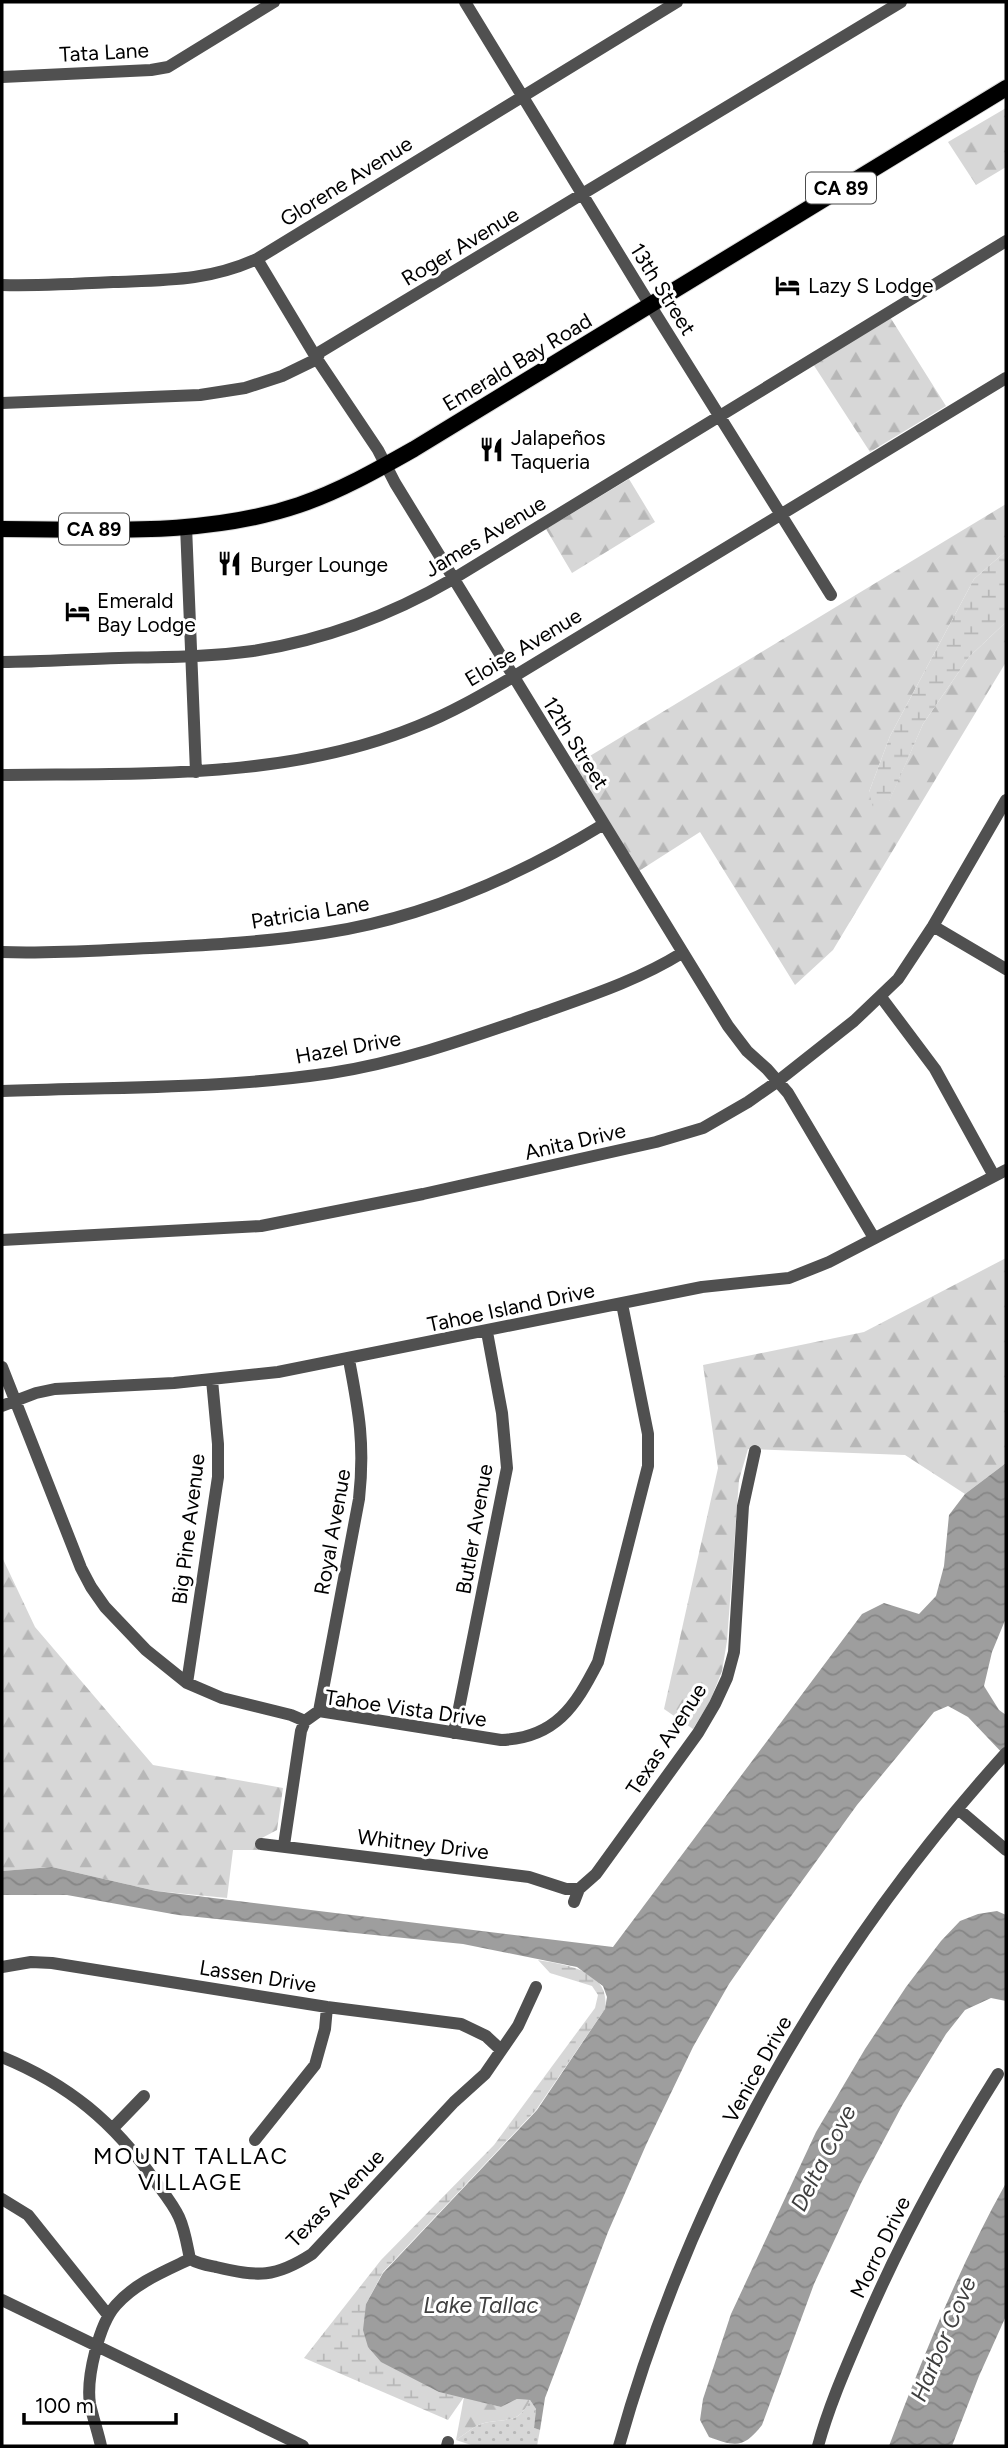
<svg xmlns="http://www.w3.org/2000/svg" width="1008" height="2448" font-family="Figtree,sans-serif">
  <style>
    .green { fill: url(#green-dots) }
    .forest { fill: url(#forest-firs) }
    .wetland { fill: url(#wetland-marsh) }
    .water { fill: url(#water-waves) }
    .lines { fill: none; stroke-linecap: round; stroke-linejoin: round }
    .major-casing { stroke: #dbdbdb; stroke-width: 18 }
    .minor { stroke: #505050; stroke-width: 12 }
    .major { stroke: #000; stroke-width: 16 }
    .labels { text-anchor: middle; dominant-baseline: central; stroke-width: 6; stroke-linejoin: round; paint-order: stroke }
    .shield { fill: #fff; stroke: #4c4c4c; stroke-width: 2 }
    .shield-label { font-size: 19px; font-weight: bold; fill: #000 }
    .street-label { font-size: 21px; fill: #000; stroke: #fff }
    .poi-label { font-size: 21px; fill: #000; stroke: #fff; text-anchor: start }
    .neighbourhood-label { font-size: 23px; letter-spacing: 2px; fill: #000; stroke: #fff }
    .water-label { font-size: 23px; font-style: italic; fill: #3f3f3f; stroke: #fff }
  </style>
  <defs>
    <pattern id="green-dots" width="8" height="8" patternUnits="userSpaceOnUse" patternTransform="scale(1.75)"><rect width="8" height="8" fill="#d7d7d7"/><path d="M2 2h.1M6 6h.1" fill="none" stroke="#b7b7b7" stroke-width="1.8" stroke-linecap="round"/></pattern>
    <pattern id="forest-firs" width="22" height="20" patternUnits="userSpaceOnUse" patternTransform="scale(1.75)"><rect width="22" height="20" fill="#d7d7d7"/><path d="M5 1l3.5 6h-7zM16 11l3.5 6h-7z" fill="#b7b7b7"/></pattern>
    <pattern id="wetland-marsh" width="20" height="14" patternUnits="userSpaceOnUse" patternTransform="scale(1.75)"><rect width="20" height="14" fill="#d7d7d7"/><path d="M1 5h8M5 5V1M11 12h8M15 12V8" fill="none" stroke="#b7b7b7"/></pattern>
    <pattern id="water-waves" width="16" height="10" patternUnits="userSpaceOnUse" patternTransform="scale(1.75)"><rect width="16" height="10" fill="#9e9e9e"/><path d="M0 5q4-4 8 0t8 0" fill="none" stroke="#868686"/></pattern>
  </defs>
  <rect width="100%" height="100%" fill="#fff"/>
  <path class="green" d="M530 2400 536 2409 534 2428 540 2430 537 2446H474L456 2440C464 2435 473 2427 481 2424 503 2417 518 2427 530 2400Z"/>
  <path class="forest" d="M1006 108V167L976 185 948 142Z
    M890 317 946 406 870 452 813 364Z
    M629 479 655 522 572 573 546 529Z
    M1006 504V551L974 579 890 736 869 792 889 801 923 724 969 657 1006 622V662L833 950 795 985 700 832 639 871 575 765Z
    M1006 1258V1463L965 1494 905 1455 748 1449 739 1480 727 1641 722 1671 710 1701 693 1729 664 1709 718 1468 703 1365 864 1332Z
    M2 1557 35 1627 153 1765 283 1788 277 1830 260 1839 259 1850H233L227 1898 156 1891 52 1867 2 1871Z
    M464 2397 501 2407 517 2399 530 2400C518 2427 503 2417 481 2424 473 2427 464 2435 456 2440Z"/>
  <path class="wetland" d="M1006 551V622L969 657 923 724 889 802 874 812 869 792 890 736 974 579Z
    M538 1960C566 1965 611 1970 605 2009L536 2110 383 2272 366 2304 439 2392 464 2397 448 2420 304 2358 381 2260 494 2145 595 2008 598 1995 592 1986 550 1973Z"/>
  <path class="water" d="M1006 1463V1618L992 1652 984 1686 999 1710 1006 1715V1757L968 1717 948 1706 934 1712 857 1805 768 1928 729 1984 693 2047 646 2145 608 2232 545 2398 540 2430 534 2428 536 2409 530 2400 517 2399 501 2407 439 2392 381 2362 368 2347 363 2330 366 2304 383 2273 537 2110 605 2009 607 1997 603 1986 577 1967 463 1944 178 1915 67 1895H2V1871L52 1867 156 1891 613 1947 862 1614 884 1603 919 1614 936 1596 944 1566 949 1515 965 1494Z
    M997 1911 1006 1915V2001L991 1998 965 2010 946 2034 903 2104 861 2183 814 2284 762 2425C744 2448 736 2447 709 2437L700 2420 703 2399 731 2314 816 2132 865 2049 906 1987 941 1941 960 1921 978 1914Z
    M1006 2183V2316L979 2376 952 2446H889C923 2357 959 2267 1006 2183Z"/>
  <g class="lines">
    <defs>
      <path id="major" d="M2 529C100 529 205 537 299 505 340 491 377 470 414 449L1006 88"/>
    </defs>
    <use href="#major" class="major-casing"/>
    <path class="minor" d="M465 2 642 292 831 595
      M2 77 151 70 168 67 274 2
      M257 259 317 359 378 450 395 483 728 1026 747 1051 767 1069 788 1093 874 1238
      M2 285C40 286 77 284 115 282 167 280 208 281 257 259L677 2
      M2 403 200 395 245 388 282 376 317 359 320 352 901 2
      M186 526 196 772
      M2 662C41 662 80 659 119 658 164 657 209 657 253 651 325 640 391 615 453 579L1006 241
      M2 775C141 773 287 780 418 726 451 713 482 695 513 677L1006 378
      M933 926 1006 969
      M2 952C51 954 101 950 150 948 208 945 267 942 324 933 424 918 519 876 604 824
      M881 997 935 1069 994 1176
      M2 1091C111 1087 223 1089 331 1073 402 1062 469 1038 536 1015 586 997 637 981 682 953
      M2 1240 261 1226 423 1194 656 1142 703 1128 748 1102 778 1081 854 1021 898 979 933 926 1006 800
      M2 1367 81 1568 91 1587 105 1607 146 1650 187 1683 222 1698 291 1715 305 1721 319 1711 501 1740C555 1738 575 1707 598 1662L648 1466V1434L622 1304
      M2 1406 36 1393 55 1389 174 1383 278 1372 702 1287 789 1278 829 1262 1006 1170
      M187 1683 218 1477V1444L212 1380
      M319 1711 359 1499C365 1445 359 1412 349 1360
      M454 1733 507 1468 502 1413 487 1332
      M958 1809 1006 1850
      M261 1844 529 1877 566 1889H579
      M284 1845 301 1731 305 1721
      M574 1902 579 1889 596 1874 698 1733 715 1704 727 1678 734 1652 743 1506 755 1451
      M2 1967 31 1962 52 1963 327 2007 461 2024 486 2036 501 2050
      M2 2057C68 2084 114 2122 155 2181 163 2192 173 2204 179 2217 185 2230 187 2245 190 2259
      M113 2128 144 2096
      M255 2140 315 2065 325 2029 327 2007
      M2 2199 28 2215 108 2315
      M2 2300 303 2446
      M101 2446C98 2432 93 2418 90 2404 86 2378 99 2324 116 2305 135 2283 165 2271 190 2259 199 2264 206 2265 216 2267 258 2277 275 2278 312 2254L454 2102 485 2074 518 2026 536 1987
      M447 2446 448 2442
      M619 2446C691 2189 827 1951 1006 1753
      M818 2446C828 2409 844 2372 859 2337 898 2245 945 2158 998 2074"/>
    <use href="#major" class="major"/>
  </g>
  <defs>
    <symbol id="hotel-bare" viewBox="-9 -9 18 18"><path d="M-6-4.5h1.5V1H6V5H4.5V3h-9V5H-6ZM-4 0a1.8 1.8 0 1 1 3.6 0ZM.5 0V-2.5h3Q6-2.5 6 0Z" fill="#000" stroke="#fff" stroke-width="2.5" paint-order="stroke"/></symbol>
    <symbol id="restaurant-bare" viewBox="-9 -9 18 18"><path d="M-5-6h1v4h1v-4h1v4h1v-4h1v5L-1.5 .5V6h-2V.5L-5-1ZM5-6V6H3V1.5H1.5Q1.5-4 5-6Z" fill="#000" stroke="#fff" stroke-width="2.5" paint-order="stroke"/></symbol>
  </defs>
  <g fill-rule="evenodd">
    <use href="#hotel-bare" x="770" y="268" width="35" height="35"/>
    <use href="#restaurant-bare" x="474" y="432" width="35" height="35"/>
    <use href="#restaurant-bare" x="212" y="546" width="35" height="35"/>
    <use href="#hotel-bare" x="60" y="594" width="35" height="35"/>
  </g>
  <g class="labels">
    <g class="shield">
      <rect x="806" y="172.5" width="70" height="31" rx="5"/>
      <rect x="59" y="513.5" width="70" height="31" rx="5"/>
    </g>
    <g class="shield-label">
      <text x="841" y="188">CA 89</text>
      <text x="94" y="529">CA 89</text>
    </g>
    <g class="street-label">
      <text transform="translate(104 52) rotate(-3)">Tata Lane</text>
      <text transform="translate(346 181) rotate(-32)">Glorene Avenue</text>
      <text transform="translate(460 246) rotate(-31)">Roger Avenue</text>
      <text transform="translate(663 289) rotate(58)">13th Street</text>
      <text transform="translate(517 362) rotate(-31)">Emerald Bay Road</text>
      <text transform="translate(485 536) rotate(-31)">James Avenue</text>
      <text transform="translate(523 647) rotate(-31)">Eloise Avenue</text>
      <text transform="translate(576 743) rotate(58)">12th Street</text>
      <text transform="translate(310 912) rotate(-9)">Patricia Lane</text>
      <text transform="translate(348 1047) rotate(-10)">Hazel Drive</text>
      <text transform="translate(575 1141) rotate(-13)">Anita Drive</text>
      <text transform="translate(511 1307) rotate(-12)">Tahoe Island Drive</text>
      <text transform="translate(188 1529) rotate(-83)">Big Pine Avenue</text>
      <text transform="translate(474 1529) rotate(-80)">Butler Avenue</text>
      <text transform="translate(332 1532) rotate(-80)">Royal Avenue</text>
      <text transform="translate(406 1708) rotate(8)">Tahoe Vista Drive</text>
      <text transform="translate(666 1739) rotate(-57)">Texas Avenue</text>
      <text transform="translate(423 1844) rotate(7)">Whitney Drive</text>
      <text transform="translate(258 1976) rotate(9)">Lassen Drive</text>
      <text transform="translate(757 2069) rotate(-61)">Venice Drive</text>
      <text transform="translate(335 2198) rotate(-45)">Texas Avenue</text>
      <text transform="translate(880 2247) rotate(-64)">Morro Drive</text>
    </g>
    <g class="poi-label">
      <text x="808" y="285">Lazy S Lodge</text>
      <text x="511" y="437">Jalapeños<tspan x="511" dy="24">Taqueria</tspan></text>
      <text x="250" y="564">Burger Lounge</text>
      <text x="97" y="600">Emerald<tspan x="97" dy="24">Bay Lodge</tspan></text>
    </g>
    <g class="neighbourhood-label">
      <text x="191" y="2156">MOUNT TALLAC<tspan x="191" dy="26">VILLAGE</tspan></text>
    </g>
    <g class="water-label">
      <text transform="translate(823 2158) rotate(-63)">Delta Cove</text>
      <text x="481" y="2305">Lake Tallac</text>
      <text transform="translate(943 2339) rotate(-67)">Harbor Cove</text>
    </g>
  </g>
  <rect width="1008" height="2448" fill="none" stroke="#000000" stroke-width="7"/>
  <path d="M24 2413v10h152v-10" fill="none" stroke="#000000" stroke-width="3.5"/>
  <text x="35" y="2413" font-size="21" fill="#000000" stroke="#ffffff" stroke-width="5" paint-order="stroke">100 m</text>
</svg>
